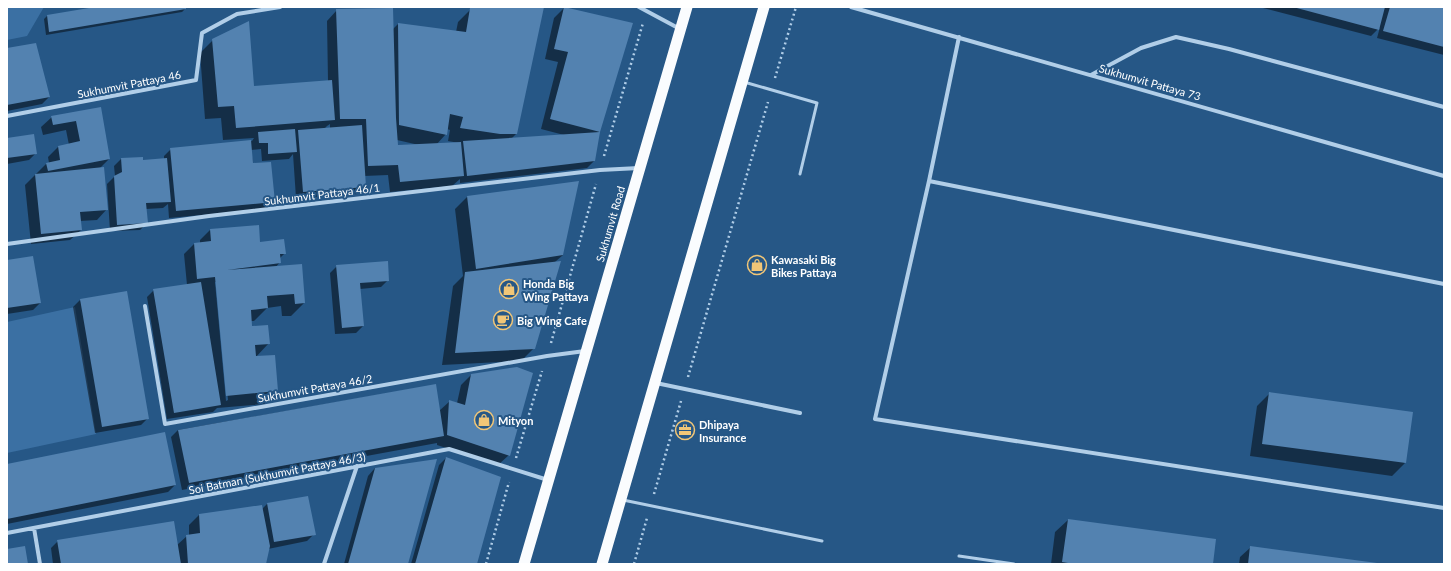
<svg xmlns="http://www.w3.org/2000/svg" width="1451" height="571" font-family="Lato,sans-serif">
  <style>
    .green { fill: #3b70a3 }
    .shadow { fill: #0007; fill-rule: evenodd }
    .building { fill: #5382b0 }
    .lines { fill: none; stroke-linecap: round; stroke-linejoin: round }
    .path { stroke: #b1cee8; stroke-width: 2.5; stroke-dasharray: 2 3; stroke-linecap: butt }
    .service { stroke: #b1cee8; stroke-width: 3 }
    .minor { stroke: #b1cee8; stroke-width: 4 }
    .trunk { stroke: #fafcfe; stroke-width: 11 }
    .labels { text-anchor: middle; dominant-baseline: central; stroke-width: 4; stroke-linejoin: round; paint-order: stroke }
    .street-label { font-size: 11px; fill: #fff; stroke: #265786 }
    .poi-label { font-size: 11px; font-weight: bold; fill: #fff; stroke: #265786; text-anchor: start }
  </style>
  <rect width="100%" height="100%" fill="#265786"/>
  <path class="green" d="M7 7H44L27 36 7 40Z
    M75 307 96 434 7 453V322Z"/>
  <path class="shadow" d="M101 7H185V9L182 12 46 35 44 19 47 16Z
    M486 7H543L516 134 511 139 564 135 541 129 558 62 545 59 554 18 564 8 599 131 594 161 587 168 460 183V179L452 186 390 192 388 175 364 176 365 186 358 194 296 198 293 154 289 159 262 161 261 149 251 150 253 164 274 202 267 209 169 218 168 204 163 208 146 209 147 223 140 230 110 231 107 184 115 176 114 166 121 159 142 162 164 159V156L171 149 252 141 254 138 223 140 221 118 205 119 200 53 213 40 254 87 328 81 327 21 337 10 392 30 398 24 456 32 458 22 471 9ZM330 124V128L324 129 327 126ZM447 129 450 130 448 141 459 143 436 145 446 134ZM397 140 419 145 397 146Z
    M1259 7H1444V55L1377 38 1380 27 1371 36Z
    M7 49 49 97 42 104 7 111Z
    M100 108 109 159 99 169 107 209 97 220 80 221 81 230 70 240 31 244 25 185 46 164 49 163 48 157 58 147 69 145 66 130 43 135 41 127 52 117Z
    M7 139 36 153 29 160 7 164Z
    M468 196 563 255 555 262 534 348 521 361 442 365 453 286 463 276 455 209Z
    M210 230 259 243 285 253 280 258V262L276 267 304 303 291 316H282L281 306 267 308 254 321H251V327L269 343 255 358 277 391 264 404 217 408 213 412 167 419 147 297 154 290 187 285 184 254 194 244 200 243V240ZM215 282H217L228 400 226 401Z
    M7 261 40 303 33 310 7 314Z
    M337 266 388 280 381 287 360 289 363 326 356 333 335 334 330 273Z
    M80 300 148 418 141 425 95 433 73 307Z
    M471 375 509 455 498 465 437 445V443L182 490 171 437 178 430 435 385 439 411 450 401 457 403 461 385Z
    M1270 393 1405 463 1392 476 1250 456 1257 406Z
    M446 458 476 564H411L439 465Z
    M7 465 175 485 168 492 7 524Z
    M375 468 407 564H344L368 476Z
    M307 497 314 534 307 541 268 549 265 564H53L51 548 58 541 177 545 187 536 189 535V525L199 515 262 509 267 504Z
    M1068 520 1212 564H1051L1055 532Z
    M1251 547 1376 564H1239L1240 557Z"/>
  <path class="building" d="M95 7H186V9L49 32 47 15Z
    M477 7H544L517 134H500L460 128 463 117 450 114 447 135 399 125 398 23 466 32 470 8Z
    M564 7 633 23 600 132 550 119 568 52 554 49Z
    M1293 7H1385L1379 30Z
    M1390 7H1444V47L1383 31Z
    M393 8 396 118 398 145 461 142 464 176 400 182 398 165 368 166 366 119H340L336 9Z
    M249 21 254 86 332 80 335 120 236 128 234 106 218 107 212 39Z
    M36 43 50 97 7 105V48Z
    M101 107 110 159 48 171 46 163 60 160 58 146 80 141 76 121 53 125 51 116Z
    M362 125 366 187 303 192 298 130Z
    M295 129 297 152 268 154V143H259L258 132Z
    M600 132 595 161 467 176 463 141Z
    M34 134 37 154 7 158V138Z
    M251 140 253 163 271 162 275 202 176 211 170 148Z
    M143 157V160L167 158 171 202 146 203 148 223 117 225 114 176 122 172 121 158Z
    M104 167 108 210 80 212 82 230 41 234 35 174Z
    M579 181 563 255 476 269 467 196Z
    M259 225 260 242 284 239 286 254H280L281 263 227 270 302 264 305 303 295 304 294 294 267 296 268 308 251 310 252 326 268 325 270 344 255 345 256 356 275 355 278 391 226 396 215 277 197 279 194 243 211 241 210 229Z
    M33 256 41 303 7 308V260Z
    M388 261 389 281 360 283 364 326 342 328 336 265Z
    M561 261 535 349 455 353 465 272Z
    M201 282 221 405 174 413 153 289Z
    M127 291 149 419 102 427 80 299Z
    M517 367 533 373 510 456 447 435 449 400 465 405 471 374Z
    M436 384 444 436 189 483 178 430Z
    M1269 392 1413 412 1406 463 1262 444Z
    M165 432 176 485 7 519V464Z
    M446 457 501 477 477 564H415Z
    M437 459 408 564H348L375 468Z
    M308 496 316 535 274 542 267 503Z
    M262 505 270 546 266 564H188L186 535 200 533 199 514Z
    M1068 519 1216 539 1213 564H1074L1062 562Z
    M174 521 181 564H61L57 540Z
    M25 546 28 564H7V549Z
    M1250 546 1377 563V564H1248Z"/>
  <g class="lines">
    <path class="path" d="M775 78 796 7
      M604 156 643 23
      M551 343 596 184
      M688 377 768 102
      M516 458 542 371
      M654 494 681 401
      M486 564 509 482
      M634 564 647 518"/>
    <path class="service" d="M744 82 817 103 800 174
      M623 500 822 541
      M959 556 1014 564"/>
    <path class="minor" d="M639 7 680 29
      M851 7 1444 176
      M959 37 929 181 875 419 1444 508
      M1091 75 1141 48 1176 37 1229 49 1444 107
      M7 116 196 80 202 33 237 14 280 7
      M929 181 1444 284
      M7 244 209 216 600 170 639 168
      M145 306 165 424 547 356 585 351
      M656 383 800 413
      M34 528 40 564
      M7 533 449 449 548 480
      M324 564 357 466"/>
    <path class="trunk" d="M524 564 687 7
      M602 564 764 7"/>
  </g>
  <defs>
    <symbol id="shop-ring" viewBox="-11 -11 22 22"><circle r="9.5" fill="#265786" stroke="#f1c677" stroke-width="1.5"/><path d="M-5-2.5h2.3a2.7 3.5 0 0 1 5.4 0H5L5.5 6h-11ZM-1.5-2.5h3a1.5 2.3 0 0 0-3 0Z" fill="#f1c677"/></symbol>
    <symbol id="cafe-ring" viewBox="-11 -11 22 22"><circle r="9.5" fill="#265786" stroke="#f1c677" stroke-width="1.5"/><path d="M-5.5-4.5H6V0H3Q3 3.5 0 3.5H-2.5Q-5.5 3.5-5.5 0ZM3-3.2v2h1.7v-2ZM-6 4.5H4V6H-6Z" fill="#f1c677"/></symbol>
    <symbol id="office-ring" viewBox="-11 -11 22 22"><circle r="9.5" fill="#265786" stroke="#f1c677" stroke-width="1.5"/><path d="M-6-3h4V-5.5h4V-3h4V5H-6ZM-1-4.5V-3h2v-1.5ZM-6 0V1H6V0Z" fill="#f1c677"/></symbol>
  </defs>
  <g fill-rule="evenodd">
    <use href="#shop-ring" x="746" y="254" width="22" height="22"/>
    <use href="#shop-ring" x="498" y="278" width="22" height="22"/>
    <use href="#cafe-ring" x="492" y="309" width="22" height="22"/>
    <use href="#shop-ring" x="473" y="409" width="22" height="22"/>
    <use href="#office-ring" x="674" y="419" width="22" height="22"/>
  </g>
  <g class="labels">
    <g class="street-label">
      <text transform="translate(1150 82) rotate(16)">Sukhumvit Pattaya 73</text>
      <text transform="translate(129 84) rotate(-11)">Sukhumvit Pattaya 46</text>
      <text transform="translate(322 194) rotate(-7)">Sukhumvit Pattaya 46/1</text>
      <text transform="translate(610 224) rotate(-74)">Sukhumvit Road</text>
      <text transform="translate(315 388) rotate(-10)">Sukhumvit Pattaya 46/2</text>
      <text transform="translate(277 473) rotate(-11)">Soi Batman (Sukhumvit Pattaya 46/3)</text>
    </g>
    <g class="poi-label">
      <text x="771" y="259">Kawasaki Big<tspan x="771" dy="13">Bikes Pattaya</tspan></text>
      <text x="523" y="283">Honda Big<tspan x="523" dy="13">Wing Pattaya</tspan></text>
      <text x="517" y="320">Big Wing Cafe</text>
      <text x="498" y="420">Mityon</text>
      <text x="699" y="424">Dhipaya<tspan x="699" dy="13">Insurance</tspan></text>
    </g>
  </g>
  <rect width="1451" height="571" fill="none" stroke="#ffffff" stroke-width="16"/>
</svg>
